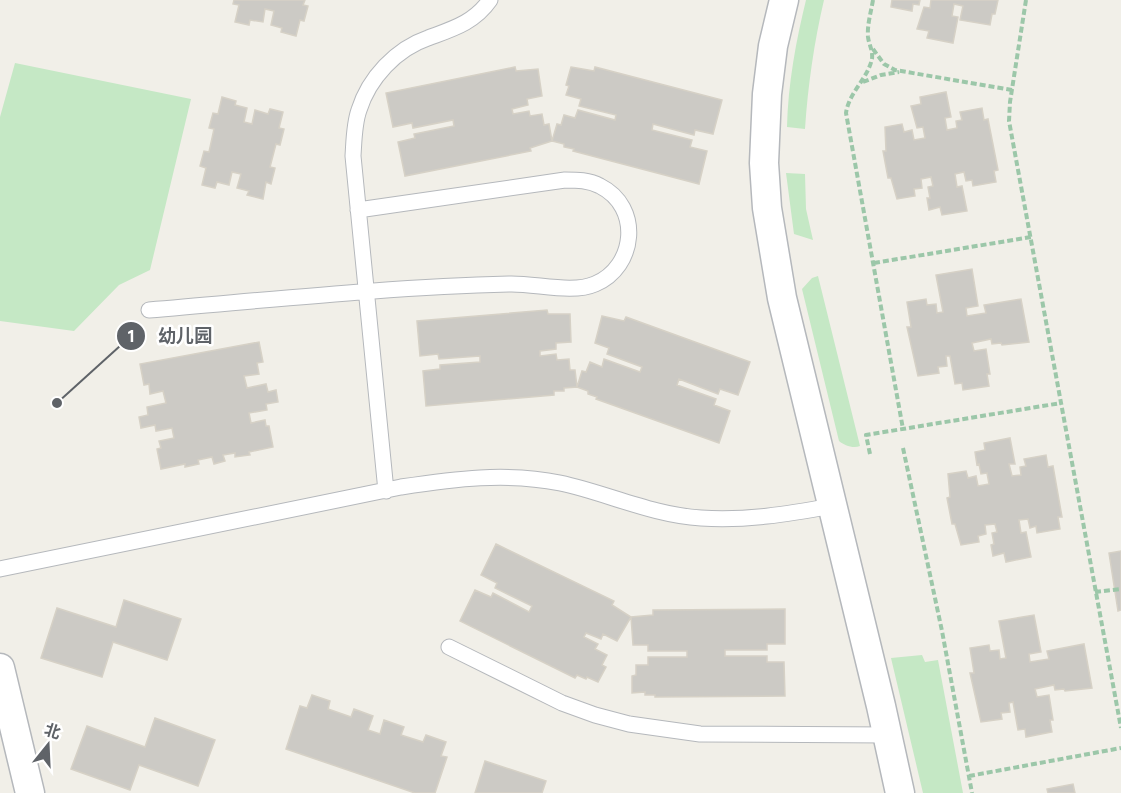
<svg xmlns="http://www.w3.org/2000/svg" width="1121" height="793" font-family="Figtree,'Noto Sans SC',sans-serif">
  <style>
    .green { fill: #c5e8c5 }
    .building { fill: #cccac5; stroke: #d6d1c6; stroke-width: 1.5 }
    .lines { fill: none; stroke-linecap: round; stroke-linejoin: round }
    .lane-casing { stroke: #b5b8bc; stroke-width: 17 }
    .street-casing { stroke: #b5b8bc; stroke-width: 31 }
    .path { stroke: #9cc7a9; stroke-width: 4; stroke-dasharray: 6 3; stroke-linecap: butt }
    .lane { stroke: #fff; stroke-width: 15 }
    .street { stroke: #fff; stroke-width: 28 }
    .leader { fill: none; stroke: #5f6368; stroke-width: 2 }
    .callout-dot { fill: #5f6368; stroke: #fff; stroke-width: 2 }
    .mark-label { font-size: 18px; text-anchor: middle; font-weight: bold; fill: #fff }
    .callout-label { font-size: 18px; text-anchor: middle; font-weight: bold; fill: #5f6368; stroke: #fff; stroke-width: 5; stroke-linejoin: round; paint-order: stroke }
  </style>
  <rect width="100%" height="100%" fill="#f1efe8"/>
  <path class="green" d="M806 0H824C814 43 808 85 805 129L787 127C788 84 796 41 806 0Z
    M15 63 191 99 150 270 119 285 74 331 0 321V117Z
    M786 173 805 174 806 209 813 240 794 234Z
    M818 276 860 446C853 449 844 445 839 441L802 289 812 278Z
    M922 655 925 662 938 660 963 793H923L891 658Z"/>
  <path class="building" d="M234 0H305L303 5 308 6 304 21 300 20 296 36 281 32 282 28 271 25 274 11 265 9 263 22 250 20 249 25 235 22 239 5 233 4Z
    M892 0H920L919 5 913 4 912 11 891 7Z
    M931 0H998L995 14H992L990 25 960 20 963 6 954 4 952 16 958 17 953 43 927 38 929 31 917 29 924 7 930 8Z
    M515 67 516 71 538 69 542 96 527 99 528 105 512 109 513 114 529 111 530 116 542 114 544 125 549 124 552 141 530 148 531 151 405 176 398 142 415 138 414 134 454 126 453 120 413 128 412 123 393 127 386 93Z
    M571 67 594 71 595 67 722 100 713 134 695 130 694 135 653 124 652 130 692 140 690 147 707 151 699 184 573 151 574 149 564 147V144L552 141 557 124 561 125 564 115 575 118 578 110 615 120 616 115 579 106 581 99 566 95 569 86 566 85Z
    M946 92 951 117 945 118 947 130 957 128 956 121 962 120 960 112 982 108 984 120 988 119 998 170 994 171 996 182 973 186 972 180 966 181 964 172 955 174 957 187 962 186 967 211 942 215 940 207 929 210 927 198H930L928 187 933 186 931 177 921 179 922 188 914 189 915 196 897 199 891 178H888L883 151H886L885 127 902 124 904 132 912 130 914 140 925 138 923 127 917 128 911 106 921 104 920 97Z
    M222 97 236 101 235 105 247 108 244 122 252 124 255 110 268 114 270 109 283 112 279 128 284 129 280 145 276 144 270 167 275 168 271 184 266 182 263 199 247 195 249 191 237 188 241 174 232 172 229 185 217 182 215 188 202 185 206 168 200 166 204 151 209 152 214 129 209 128 213 113 218 114Z
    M972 269 978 306 966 308 967 316 986 313 984 305 1021 299 1029 342 1002 345 1001 343 992 344 991 339 972 343 974 351 986 349 990 374H987L989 386 963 390 962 383 955 384 950 356H946L947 366 938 367 939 373 918 376 907 327H911L907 302 926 299 927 305 936 304 937 313 943 312 936 275Z
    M547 310 548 314H570L571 342 556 343V349L540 351V356L556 354 557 360 569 359 570 370H575L577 387 564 388V391H554V395L426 406 423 371 440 369V365L480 362V356L439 359 438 354 420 356 417 321Z
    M602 316 624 321 626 317 750 362 738 395 720 389 718 394 679 379 677 385 716 399 714 405 730 411 719 443 596 399 597 397 588 394V391L577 387 582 371 586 372 590 362 602 367 604 359 640 372 642 367 607 354 609 348 595 343Z
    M259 342 263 362 257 363 259 374 244 376 247 388 266 384 268 392 276 390 278 402 266 404 267 410 249 413 251 423 265 420 266 426H269L273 447 249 452 250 455 235 457V453L223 455 225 461 214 464 212 457 198 460 199 464 185 467V464L161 469 157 449 161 448 159 441 174 438 172 428 156 431 155 425 141 428 139 417 148 415 147 407 166 403 163 391 150 394 149 384 144 385 140 364Z
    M1010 438 1015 464H1009L1012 476 1021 475 1020 467 1026 466 1024 459 1046 455 1048 467 1053 466 1062 517H1058L1060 529 1037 533 1036 526 1030 528 1028 519 1019 520 1021 533 1026 532 1031 557 1006 562 1004 553 993 556 991 545 994 544 992 533 997 532 995 524 985 525 986 534 978 536 979 542 961 545 955 524H952L947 498 950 497 948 474 966 471 968 478 976 476 978 486 989 484 987 473 981 474 979 464 977 465 975 452 985 450 984 443Z
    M496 544 614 601 612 605 631 617 617 641 603 634 601 639 586 633 584 637 598 644 595 649 607 655 602 665 606 667 598 682 587 677 586 679 577 675 575 678 460 621 475 590 491 597 493 593 529 612 532 606 495 588 497 583 481 575Z
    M1121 551V610L1118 611 1109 553Z
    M124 600 181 619 167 660 113 642 102 677 41 658 57 608 116 627Z
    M785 609V644H767V650H725V656H767V662H784L785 696 655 697V695H645V692L632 693V676L636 675V665H648V657H687V651H648V645H633L631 617 653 615V610Z
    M1034 615 1041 652 1029 654 1030 662 1049 659 1047 651 1084 644 1092 688 1065 691 1064 689 1055 690 1054 685 1035 689 1037 697 1049 695 1053 720H1050L1052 732 1026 737 1025 729 1018 730 1013 702 1009 703 1010 712 1001 713 1002 719 981 722 970 673H974L970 648 989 645 990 651 999 650 1000 659 1006 658 999 621Z
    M312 695 330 701 328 709 351 717 354 709 373 716 368 730 380 734 384 720 404 727 401 735 423 742 426 735 446 742 441 756 447 757 435 793H415L286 749 300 706 307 708Z
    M155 718 215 740 198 786 139 765 130 790 71 769 87 726 145 747Z
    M485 761 546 781 542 793H475Z
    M1073 784 1075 793H1048L1047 789Z"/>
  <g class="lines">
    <defs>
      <path id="lane" d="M149 310C269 300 389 287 509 284 535 283 572 294 595 284 636 267 642 207 600 186 589 180 577 180 565 180L358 210
        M386 491 353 156C354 141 354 124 359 110 369 78 396 49 428 38 452 29 474 23 490 0
        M0 569 401 487C454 479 506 472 560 483 607 493 652 515 701 518 746 521 788 514 832 506
        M449 647 562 703 595 715 629 724 700 734 888 735"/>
      <path id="street" d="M784 0 773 46 767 94 764 163 767 208 782 298 881 706 900 793
        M0 668 30 793"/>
    </defs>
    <use href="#lane" class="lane-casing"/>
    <use href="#street" class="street-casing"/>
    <path class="path" d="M873 0C871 12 867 25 868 37 869 45 873 50 872 59 867 80 849 92 846 113L903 429
      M1026 0 1010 102 1009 121 1121 728
      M873 49 884 64 895 70 1012 90
      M863 82 881 75 899 72
      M874 263 1031 237
      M903 448 942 631 972 793
      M870 454 866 435 1061 403
      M1095 592 1121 589
      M969 776 1121 748"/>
    <use href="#lane" class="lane"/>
    <use href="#street" class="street"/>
  </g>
  <path class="leader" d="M57 403L131 336"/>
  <g class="callout-dot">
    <circle cx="57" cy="403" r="6"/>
    <circle cx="131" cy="336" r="15"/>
  </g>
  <g class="mark-label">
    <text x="131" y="342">1</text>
  </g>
  <g class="callout-label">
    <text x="185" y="342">幼儿园</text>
  </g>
  <g transform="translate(48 745) rotate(18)" stroke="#ffffff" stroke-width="4.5" paint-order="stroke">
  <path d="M0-4.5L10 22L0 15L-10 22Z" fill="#5f6368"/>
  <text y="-9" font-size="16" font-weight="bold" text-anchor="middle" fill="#5f6368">北</text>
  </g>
</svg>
